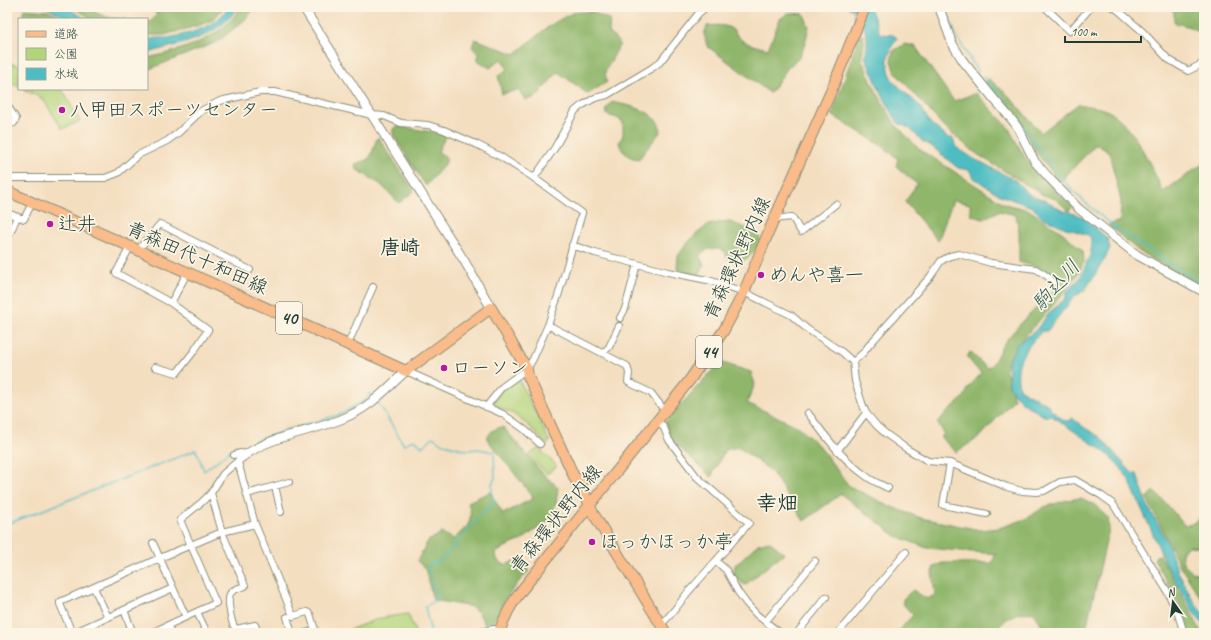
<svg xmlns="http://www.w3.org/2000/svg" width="1211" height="640" font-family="Caveat,'Klee One',sans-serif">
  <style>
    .green { fill: #b4d47b; stroke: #6a8858 }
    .forest { fill: #8fb66b; stroke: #577a50 }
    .water { fill: #4ebdc3; stroke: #367d7c }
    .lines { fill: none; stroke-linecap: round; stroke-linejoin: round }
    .stream { stroke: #4ebdc3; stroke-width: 1.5 }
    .minor-casing { stroke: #8a8e7a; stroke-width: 8 }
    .tertiary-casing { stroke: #8a8e7a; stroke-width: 10 }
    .primary-casing { stroke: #8a8e7a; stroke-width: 12 }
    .minor { stroke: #fff; stroke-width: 6 }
    .tertiary { stroke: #fff; stroke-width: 8 }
    .primary { stroke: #f9bc8a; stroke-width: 10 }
    .poi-dot { fill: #b5179e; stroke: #fcf5e5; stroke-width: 1.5 }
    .labels { text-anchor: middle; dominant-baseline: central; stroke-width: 3.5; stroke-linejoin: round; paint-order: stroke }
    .shield { fill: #fcf5e5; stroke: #617469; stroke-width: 1 }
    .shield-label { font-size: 18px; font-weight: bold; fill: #1f3d34 }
    .poi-label { font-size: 19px; fill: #1f3d34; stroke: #fcf5e5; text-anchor: start }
    .street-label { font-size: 19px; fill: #1f3d34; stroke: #fcf5e5 }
    .neighbourhood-label { font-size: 20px; font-weight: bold; fill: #1f3d34; stroke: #fcf5e5 }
    .water-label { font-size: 20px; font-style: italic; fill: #2b5d58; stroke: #fcf5e5 }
    .quarter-label { font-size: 21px; font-weight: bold; fill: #1f3d34; stroke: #fcf5e5 }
  </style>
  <rect width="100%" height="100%" fill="#fcf5e5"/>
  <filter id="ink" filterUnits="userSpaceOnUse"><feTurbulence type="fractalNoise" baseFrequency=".025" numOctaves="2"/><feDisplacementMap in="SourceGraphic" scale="8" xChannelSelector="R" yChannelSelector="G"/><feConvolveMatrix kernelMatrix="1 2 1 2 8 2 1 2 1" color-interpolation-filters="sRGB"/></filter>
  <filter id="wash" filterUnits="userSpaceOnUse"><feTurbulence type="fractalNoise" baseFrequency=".012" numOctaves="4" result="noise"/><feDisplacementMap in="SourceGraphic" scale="16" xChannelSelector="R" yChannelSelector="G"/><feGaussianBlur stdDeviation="0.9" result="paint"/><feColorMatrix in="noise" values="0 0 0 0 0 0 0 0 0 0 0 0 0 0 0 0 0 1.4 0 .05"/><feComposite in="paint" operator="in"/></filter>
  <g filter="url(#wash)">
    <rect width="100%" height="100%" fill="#f4dec0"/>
    <path class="green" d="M7 63 19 65V87L7 82Z
      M23 89H62L80 121 62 129 43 99Z
      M518 378 550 442 547 445 529 426 512 413 492 404 504 387Z
      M539 448 557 466 547 474 529 455Z
      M408 614 416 633H341L380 618Z"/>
    <path class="forest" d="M73 7H89C98 17 114 18 126 19H92Z
      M156 7H224L213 20 200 25 164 35H147V22H150L156 16Z
      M240 7H255L247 18 217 42 147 70V58C175 52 211 42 231 20 235 17 237 11 240 7Z
      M1165 7H1204V33C1194 30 1187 24 1176 24L1174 21V11Z
      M24 9 50 11 63 19H26L23 14Z
      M575 12H593L610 20 609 32 620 44 605 72 607 82 588 94 558 72 536 97 526 100 518 90 502 94 498 76 508 69 501 59 490 68 477 60 479 55 472 47 475 39 515 54C536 37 549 23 575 12Z
      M788 13 804 14 809 27 804 47 799 57 787 69 770 93 707 46 704 34 707 26C716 25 729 24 735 32 737 35 739 38 743 41 750 45 760 47 768 49L780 19Z
      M863 35 864 43 861 58 876 91 895 124 919 149 1005 204 1029 210 1063 233 1083 251 1084 261 1078 274 1059 298 1019 343 1005 368 1014 399 980 437 956 452 941 438 944 433 937 422 964 397 969 387 981 374 967 357 970 352 987 368C996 364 998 351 1004 343 1020 323 1040 304 1058 287 1054 269 1035 267 1019 262V232L1016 215 999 211 983 219 971 215 970 204 953 200 938 241 905 202 917 184 896 166 898 159 882 146 832 115 859 36Z
      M905 44 915 46 954 101 976 93 1008 127 1024 156 1047 184 1073 207 1069 211 1056 199 1043 195 977 154 945 128 895 72 891 61 893 51Z
      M989 79 1008 95 1041 133 1078 104C1087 106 1100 107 1108 111 1133 123 1152 168 1163 192L1204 163V211L1203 212 1204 214V288L1140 252 1108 225 1120 221 1121 201 1109 152 1096 144 1060 182 1039 156 1020 125 984 82Z
      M612 102C629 106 657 109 661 131L639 159C628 158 623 153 619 143L623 135V122L617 118 607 115 606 109Z
      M397 125 402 127 438 133 446 136 438 151 447 159 445 164 426 186 393 135V129Z
      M378 137 414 191 399 203 380 184 356 169 355 164C359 162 365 161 368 159 374 154 373 145 378 137Z
      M727 221 757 232 761 241C755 251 751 257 740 262L727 258 725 251C713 247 709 248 699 255L704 265 699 276 677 269 678 256 685 246 695 235 708 225Z
      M720 362 751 372 755 384 747 403 797 426 820 447 849 486 889 506 921 518 980 530 999 528 1026 519 1044 507 1067 500 1081 498 1095 505 1108 518 1109 529 1085 633H1047L1034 613C1014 611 1009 616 996 630V633H897L913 615 903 604V599L913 590 927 599 935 595 932 572 934 567 942 563H992L996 554 927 548 896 536 841 494 804 521 771 471 738 447 725 450 711 477 671 439 665 422Z
      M503 427 545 476 558 487 556 503 549 520 522 540 505 547 496 553 497 560 505 565 519 559 529 571C514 587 502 600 494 622L485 625 479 613 472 607 433 600 425 568 417 561 428 541 442 533 454 539 468 525 471 515 468 502 490 492 503 514 534 498 487 439C490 431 495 428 503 427Z
      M1153 491 1165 502 1185 526 1198 521 1204 505V536L1201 547 1188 546C1186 548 1183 551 1182 554 1180 562 1190 574 1198 573 1200 573 1202 571 1204 570V603L1180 566 1147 498Z
      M769 541 784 553 745 585 733 576 735 565 758 544Z
      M1160 555 1202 633H1188L1179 603 1154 559 1156 556Z"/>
    <path class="water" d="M46 7H66L86 19H69Z
      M228 7H238C225 28 201 39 177 45 167 48 156 50 147 54V40C153 38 159 38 166 38 187 35 218 27 228 7Z
      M848 7H870L880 34 893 35 897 38 892 46 887 60 891 78 899 87 920 106 930 123 948 138H953L956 147C963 151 975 161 981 162L1016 181 1030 195 1045 200 1063 211 1069 212 1083 217 1107 238 1110 248 1104 260 1085 290 1074 297 1047 331H1042C1024 351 1014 360 1019 389L1047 404 1051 410 1065 421H1070L1072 418 1085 428 1100 437 1132 473 1137 474 1147 504 1166 540 1177 568V570L1193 600 1204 614V626L1194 613 1167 566 1128 478 1117 463 1106 453 1052 416H1044L1023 403 1015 395 1009 386 1008 362 1017 344 1035 331 1050 312 1066 298V292L1080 278 1091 253V238L1088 235 1066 228 1042 217 1032 207 1000 195 974 178 969 170 958 168 930 145 922 141 909 128 898 123 881 93 865 57 867 47V38L864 28 854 17V11Z"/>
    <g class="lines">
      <path class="stream" d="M945 7 956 35 978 72
        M983 77C990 84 998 91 1004 99 1023 123 1039 151 1059 175 1096 221 1155 254 1204 285
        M379 404 404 445 408 442 416 440 422 447 433 437 441 443 466 450 478 449 494 452 495 478 492 484V495L495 502 480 515 450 551 438 562 431 564 428 568 437 599 425 607 431 633
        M10 523 196 450 204 471 231 450 249 446 261 439 281 432 342 414 366 400 370 393 374 398"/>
    </g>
  </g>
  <g filter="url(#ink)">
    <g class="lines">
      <defs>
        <path id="minor" d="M1045 7 1070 31 1091 7
          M1113 7 1118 10 1143 32 1168 59 1188 71 1204 63
          M7 105 16 119 14 123 7 125
          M7 178H105L118 173 138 155 167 141 178 133 201 111 220 101 260 92H275L372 115 384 116 401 123 428 125 444 130 478 145 501 157 534 178 582 213 559 293 548 325 533 359 527 369 502 387 486 407
          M534 178 554 149 575 111 581 106 595 98 607 95 652 68 660 62 698 14 706 7
          M7 213 24 219 32 203
          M774 219 792 217 801 232 836 204
          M10 233 17 217
          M572 245 595 253 668 272 712 281 744 292 791 315 807 329 842 352 853 362 855 381 862 403 866 413 877 426 886 434 907 449 928 461 950 463 1007 487 1022 491 1036 492 1044 491 1060 482 1075 480 1102 496 1113 504 1166 589 1178 614 1184 633
          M130 247 116 273 171 303 208 330 194 351 177 373 155 367
          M138 250 160 224 250 270
          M171 303 187 273
          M620 318 625 309 637 264
          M548 325 627 366 629 373 628 382 651 393 665 411
          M348 344 373 287
          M603 353 609 347 619 326
          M853 362 863 353 870 344 930 277 941 261 950 256 959 254 991 263 1036 269 1047 276 1053 282
          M406 371 503 414 524 429 540 444
          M808 413C825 436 842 459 866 476 872 481 880 484 888 488
          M658 420 664 428 669 440 697 477 749 523C729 546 709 569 689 591 680 602 672 615 661 624
          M837 451 866 413
          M234 455 240 453 246 454
          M238 462 255 524 293 616 307 612 310 614 316 633
          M950 463 943 505 987 514
          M275 486 281 512
          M211 493 222 532 245 586C240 588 232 589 230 594 227 600 231 625 236 629L255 625 258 633
          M247 494 289 482
          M153 543 186 617
          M717 562 726 570 738 592 746 603 757 615 780 633
          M94 588 108 617
          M124 610 133 633
          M197 612 207 633
          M287 617 292 633
          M766 621 815 561
          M168 626 171 633
          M72 633 60 604V602L160 558 222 532 255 524
          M73 633 173 588
          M151 633 216 603 180 520 202 502 211 493 223 474 240 459
          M305 633 315 630
          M477 633 494 629 500 631
          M797 633 826 597
          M838 633 906 552"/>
        <path id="tertiary" d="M303 7 465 262 491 308
          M939 7 952 43 963 61 994 99 1013 121 1018 128 1035 162 1051 180 1079 209 1137 255 1204 292
          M240 459C269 435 308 433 342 419 371 407 384 391 406 371"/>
        <path id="primary" d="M7 191 406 371 491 308 527 369 528 376 577 483 581 485
          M580 479 581 485 593 513 666 633
          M499 633C504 617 511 604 521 591L689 381 724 330 744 292 769 231 832 89 865 7"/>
      </defs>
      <use href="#minor" class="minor-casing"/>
      <use href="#tertiary" class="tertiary-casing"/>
      <use href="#primary" class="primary-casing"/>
      <use href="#minor" class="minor"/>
      <use href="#tertiary" class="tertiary"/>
      <use href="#primary" class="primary"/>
    </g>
  </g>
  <g class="poi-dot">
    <circle cx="62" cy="110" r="4"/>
    <circle cx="50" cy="224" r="4"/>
    <circle cx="761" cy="275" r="4"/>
    <circle cx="444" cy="368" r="4"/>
    <circle cx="592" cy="542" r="4"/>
  </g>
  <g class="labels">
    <g class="shield">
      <rect x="276" y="302" width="26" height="32" rx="3"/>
      <rect x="696" y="336" width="26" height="32" rx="3"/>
    </g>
    <g class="shield-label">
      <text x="289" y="318">40</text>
      <text x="709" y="352">44</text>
    </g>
    <g class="poi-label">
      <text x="70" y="110">八甲田スポーツセンター</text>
      <text x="58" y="224">辻井</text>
      <text x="769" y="275">めんや喜一</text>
      <text x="452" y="368">ローソン</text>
      <text x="600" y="542">ほっかほっか亭</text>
    </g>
    <g class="street-label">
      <text transform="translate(197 258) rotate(24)">青森田代十和田線</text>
      <text transform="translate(737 258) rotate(-65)">青森環状野内線</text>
      <text transform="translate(556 519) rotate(-51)">青森環状野内線</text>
    </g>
    <g class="neighbourhood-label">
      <text x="400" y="247">唐崎</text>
    </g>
    <g class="water-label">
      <text transform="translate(1056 285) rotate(-48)">駒込川</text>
    </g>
    <g class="quarter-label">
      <text x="777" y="503">幸畑</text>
    </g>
  </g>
  <rect width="1211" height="640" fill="none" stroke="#fcf5e5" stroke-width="24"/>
  <rect x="18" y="18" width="130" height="72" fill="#fcf5e5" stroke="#a4ab9e"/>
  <rect x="26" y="31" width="20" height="6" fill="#f9bc8a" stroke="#a4ab9e"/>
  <text x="54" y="38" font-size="12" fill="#1f3d34">道路</text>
  <rect x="26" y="48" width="20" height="12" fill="#b4d47b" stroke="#a4ab9e"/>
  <text x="54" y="58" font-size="12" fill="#1f3d34">公園</text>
  <rect x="26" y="68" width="20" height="12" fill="#4ebdc3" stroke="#a4ab9e"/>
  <text x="54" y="78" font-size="12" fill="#1f3d34">水域</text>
  <g transform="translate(1173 602) rotate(346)" stroke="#fcf5e5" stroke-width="3" paint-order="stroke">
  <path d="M0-3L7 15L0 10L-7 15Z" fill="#1f3d34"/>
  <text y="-6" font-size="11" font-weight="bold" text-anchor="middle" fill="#1f3d34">N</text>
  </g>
  <path d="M1065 36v6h76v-6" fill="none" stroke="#1f3d34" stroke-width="2"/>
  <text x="1071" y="36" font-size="12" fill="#1f3d34" stroke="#fcf5e5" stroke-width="3" paint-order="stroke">100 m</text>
</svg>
